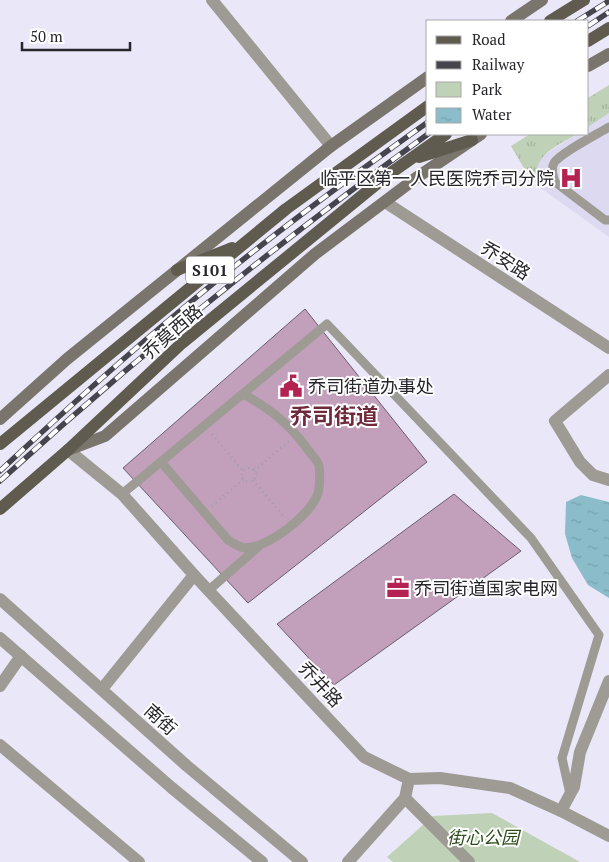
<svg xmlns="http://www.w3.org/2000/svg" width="609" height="862" font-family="'PT Serif','Noto Sans SC',serif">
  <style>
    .built { fill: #ddd9f1 }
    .grass { fill: url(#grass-tufts) }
    .park { fill: #bfd1b6 }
    .water { fill: url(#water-ripples) }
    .building { fill: #c29fbb; stroke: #6c5f69 }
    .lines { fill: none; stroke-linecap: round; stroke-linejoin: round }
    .path { stroke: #a09eaa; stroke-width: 2.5; stroke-dasharray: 1 4; stroke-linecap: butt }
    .service { stroke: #9e9b94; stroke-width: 9 }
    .minor { stroke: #9e9b94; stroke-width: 12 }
    .tertiary { stroke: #9e9b94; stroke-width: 12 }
    .secondary { stroke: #79756c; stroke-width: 12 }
    .primary { stroke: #5f5b4f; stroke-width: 12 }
    .rail-casing { stroke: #46454d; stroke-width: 5.5 }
    .rail { stroke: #fff; stroke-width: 4; stroke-dasharray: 11; stroke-linecap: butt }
    .labels { text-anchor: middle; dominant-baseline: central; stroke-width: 4; stroke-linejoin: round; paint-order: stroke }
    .shield { fill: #fff; stroke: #67666b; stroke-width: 1 }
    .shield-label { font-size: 16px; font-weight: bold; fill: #26252b }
    .poi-label { font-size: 18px; fill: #26252b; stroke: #fff; text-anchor: start }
    .street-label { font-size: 18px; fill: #26252b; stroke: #fff }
    .park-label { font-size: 18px; font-style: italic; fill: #2d4c1a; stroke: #fff }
    .district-label { font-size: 22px; font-weight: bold; fill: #6f293a; stroke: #fff }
  </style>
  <defs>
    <pattern id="grass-tufts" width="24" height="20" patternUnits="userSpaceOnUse" patternTransform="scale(1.25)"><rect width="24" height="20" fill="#bfd1b6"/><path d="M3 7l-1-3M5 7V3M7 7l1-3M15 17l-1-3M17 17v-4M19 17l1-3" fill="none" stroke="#a4b39d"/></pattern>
    <pattern id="water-ripples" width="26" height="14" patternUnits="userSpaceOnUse" patternTransform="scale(1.25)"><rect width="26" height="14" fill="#8abcc9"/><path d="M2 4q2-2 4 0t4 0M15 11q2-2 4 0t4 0" fill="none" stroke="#77a1ad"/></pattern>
  </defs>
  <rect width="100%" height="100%" fill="#eae7f8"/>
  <path class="built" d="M609 113V237L542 189 524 168 577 134H588V127Z"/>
  <path class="grass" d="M609 85V113L588 127V98Z
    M530 134H577C563 143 536 153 537 173 538 178 541 184 542 189L524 168 511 146Z"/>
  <path class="park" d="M492 813 580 862H393L387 857 433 816Z"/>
  <path class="water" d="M581 495 609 502V598L588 585 572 558 565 534 566 502Z"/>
  <path class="building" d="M305 309 427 462 248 603 123 468Z
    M454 494 521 551 334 685 277 624Z"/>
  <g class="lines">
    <path class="path" d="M212 434 243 471
      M242 475a7 7 0 1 1 14 0a7 7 0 1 1-14 0Z
      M254 471 289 441
      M253 480 284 517
      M212 506 244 479"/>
    <path class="service" d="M609 127C598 134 560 153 554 163 551 168 553 176 555 182L605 220H609
      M161 462 228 540C233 543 239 547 245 548 268 548 311 515 318 493 320 487 320 472 319 466 318 461 312 455 308 450 291 425 270 408 243 394
      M122 494 327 324 531 538 599 635 562 758 570 794
      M209 590 259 546"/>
    <path class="minor" d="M385 202 609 348
      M609 375 555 421 580 462 593 475 609 480
      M0 686 21 656
      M102 689 194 575
      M0 745 139 862
      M405 798 469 862
      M561 811 574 787 580 752 609 681
      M348 862 405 798 409 779"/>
    <path class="tertiary" d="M212 0 331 146
      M68 450 122 494 194 575 364 757 409 779 440 778 510 788 561 811 609 836
      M0 599 187 766 302 862
      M0 638 172 788 262 862"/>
    <path class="secondary" d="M511 21 542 0
      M588 66 609 54
      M0 419 67 359 331 146 428 77
      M68 450 105 436 315 254 416 178 481 134"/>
    <path class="primary" d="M550 21 584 0
      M588 41 609 28
      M419 157 472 140
      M177 270 232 248
      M0 444 286 209 428 106
      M0 509 68 450 182 343 385 177 446 134"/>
    <defs>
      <path id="rail" d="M577 21 609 1
        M588 26 609 12
        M0 471C61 414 123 358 187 305 264 241 346 180 428 122
        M0 481C136 357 279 242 428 134"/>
    </defs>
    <use href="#rail" class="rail-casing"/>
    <use href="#rail" class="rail"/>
  </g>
  <defs>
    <symbol id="hospital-bare" viewBox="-9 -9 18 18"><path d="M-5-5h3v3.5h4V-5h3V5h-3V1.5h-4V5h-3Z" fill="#b32251" stroke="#fff" stroke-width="2.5" paint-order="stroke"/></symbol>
    <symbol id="civic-bare" viewBox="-9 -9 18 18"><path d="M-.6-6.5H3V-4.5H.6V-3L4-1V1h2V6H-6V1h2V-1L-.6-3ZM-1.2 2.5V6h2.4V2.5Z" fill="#b32251" stroke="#fff" stroke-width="2.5" paint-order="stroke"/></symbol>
    <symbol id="office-bare" viewBox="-9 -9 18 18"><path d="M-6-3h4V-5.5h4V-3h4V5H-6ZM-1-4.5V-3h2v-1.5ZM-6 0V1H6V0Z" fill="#b32251" stroke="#fff" stroke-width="2.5" paint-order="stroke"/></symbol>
  </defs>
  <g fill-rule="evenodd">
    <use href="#hospital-bare" x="555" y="162" width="32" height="32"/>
    <use href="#civic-bare" x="275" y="370" width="32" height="32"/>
    <use href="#office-bare" x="382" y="572" width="32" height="32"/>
  </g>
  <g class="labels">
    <rect class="shield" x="186" y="256.5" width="48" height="27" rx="4"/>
    <g class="shield-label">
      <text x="210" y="270">S101</text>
    </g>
    <g class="poi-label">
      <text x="554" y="178" text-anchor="end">临平区第一人民医院乔司分院</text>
      <text x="308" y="386">乔司街道办事处</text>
      <text x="414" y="588">乔司街道国家电网</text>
    </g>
    <g class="street-label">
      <text transform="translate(506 260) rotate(33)">乔安路</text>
      <text transform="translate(172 331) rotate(-41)">乔莫西路</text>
      <text transform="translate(321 684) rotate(47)">乔井路</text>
      <text transform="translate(161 719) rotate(42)">南街</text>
    </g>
    <g class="park-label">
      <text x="483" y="837">街心公园</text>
    </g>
    <g class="district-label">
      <text x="334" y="415">乔司街道</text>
    </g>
  </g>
  <rect x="426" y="20" width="162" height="115" fill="#ffffff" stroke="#a8a8aa"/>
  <rect x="436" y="36" width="25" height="8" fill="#5f5b4f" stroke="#a8a8aa"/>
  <text x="472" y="45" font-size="15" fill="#26252b">Road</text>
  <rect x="436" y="61" width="25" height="8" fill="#46454d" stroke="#a8a8aa"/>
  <text x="472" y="70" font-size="15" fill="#26252b">Railway</text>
  <rect x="436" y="82" width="25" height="15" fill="#bfd1b6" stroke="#a8a8aa"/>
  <text x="472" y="95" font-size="15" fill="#26252b">Park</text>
  <rect x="436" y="108" width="25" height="15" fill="url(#water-ripples)" stroke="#a8a8aa"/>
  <text x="472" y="120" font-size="15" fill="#26252b">Water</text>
  <path d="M22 42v8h108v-8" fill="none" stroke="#26252b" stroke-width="2.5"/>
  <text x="30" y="42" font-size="15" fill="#26252b" stroke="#ffffff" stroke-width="4" paint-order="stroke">50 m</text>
</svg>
